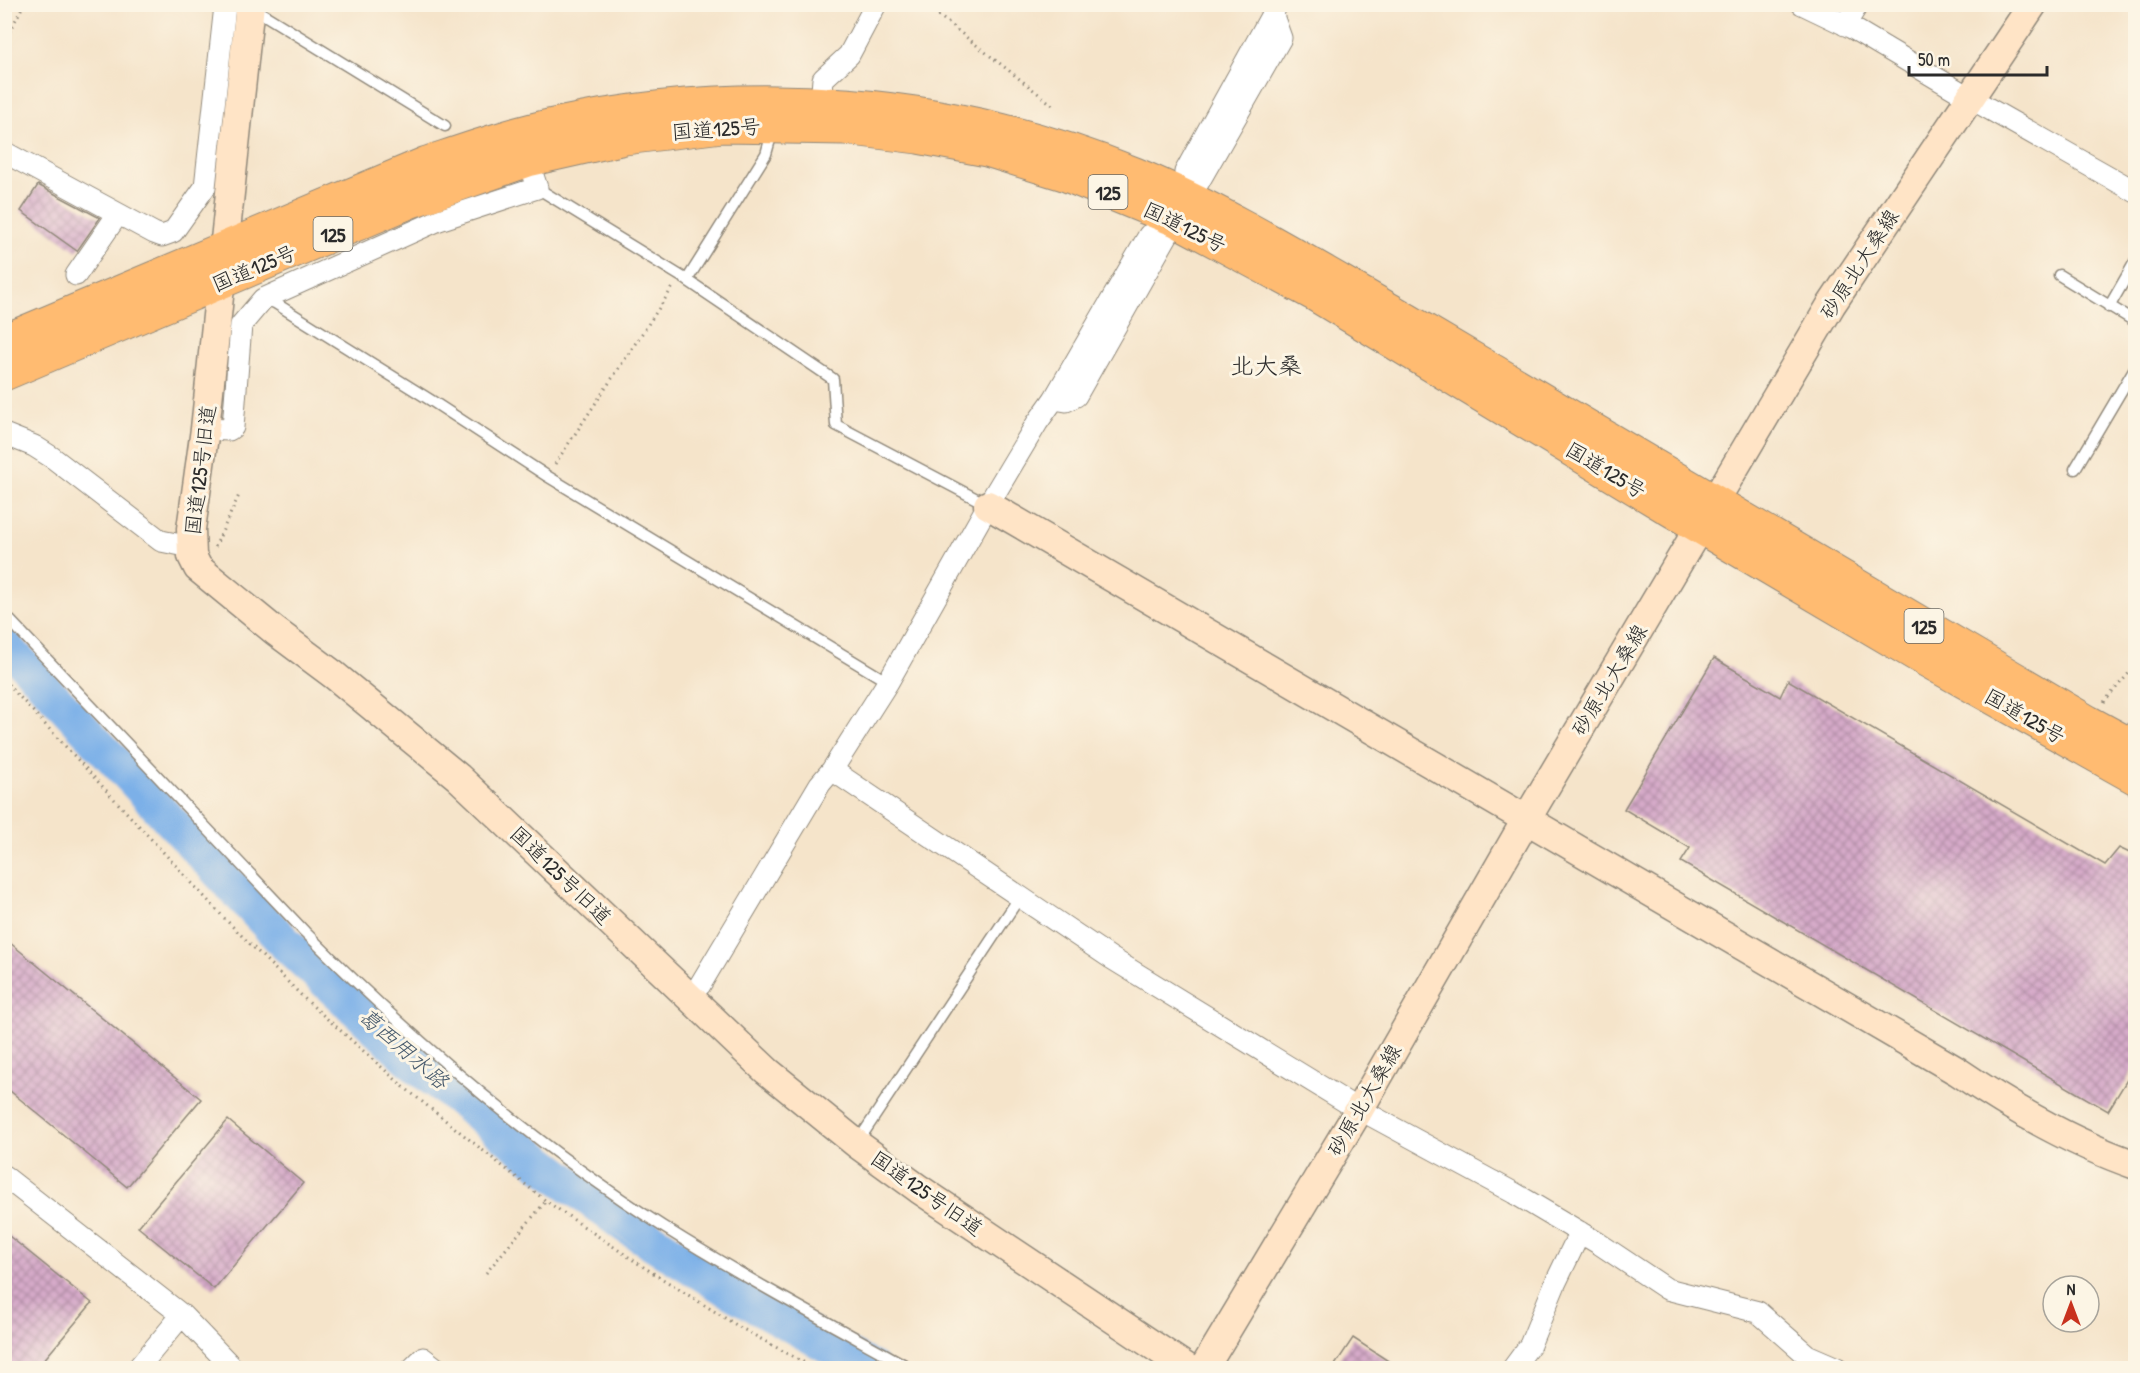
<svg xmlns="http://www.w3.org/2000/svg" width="2140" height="1373" font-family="'Patrick Hand','Klee One',sans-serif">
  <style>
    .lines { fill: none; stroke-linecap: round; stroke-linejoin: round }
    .stream { stroke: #7bb0e8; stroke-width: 5 }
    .river { stroke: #7bb0e8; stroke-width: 33 }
    .building { fill: url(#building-cross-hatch) }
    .lane-casing { stroke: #90887a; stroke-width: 13 }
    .street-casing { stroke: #90887a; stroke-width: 23 }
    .secondary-casing { stroke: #90887a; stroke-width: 31 }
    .highway-casing { stroke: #90887a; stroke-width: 35 }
    .path { stroke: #90887a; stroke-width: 3; stroke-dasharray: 1.5 4.5; stroke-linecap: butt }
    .lane { stroke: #fff; stroke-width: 10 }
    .street { stroke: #fff; stroke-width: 21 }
    .secondary { stroke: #ffe4c6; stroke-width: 28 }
    .highway { stroke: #ffbb71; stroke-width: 33 }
    .labels { text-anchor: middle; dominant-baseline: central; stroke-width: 6; stroke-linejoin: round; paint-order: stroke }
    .shield { fill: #fcf5e5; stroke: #6a6863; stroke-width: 1.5 }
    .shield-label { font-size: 20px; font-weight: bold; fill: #2b2b2b }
    .street-label { font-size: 21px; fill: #2b2b2b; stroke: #fcf5e5 }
    .water-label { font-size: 22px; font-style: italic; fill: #475a6d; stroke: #fcf5e5 }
    .quarter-label { font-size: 24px; fill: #2b2b2b; stroke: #fcf5e5 }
  </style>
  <defs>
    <pattern id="building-cross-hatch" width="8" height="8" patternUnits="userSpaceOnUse" patternTransform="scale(1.5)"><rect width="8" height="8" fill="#d6aac9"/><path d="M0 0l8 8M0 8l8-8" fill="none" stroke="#ae8ba3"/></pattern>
  </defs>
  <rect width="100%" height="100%" fill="#fcf5e5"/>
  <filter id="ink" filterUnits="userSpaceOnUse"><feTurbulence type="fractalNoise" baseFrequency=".0167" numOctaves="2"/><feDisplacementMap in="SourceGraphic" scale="12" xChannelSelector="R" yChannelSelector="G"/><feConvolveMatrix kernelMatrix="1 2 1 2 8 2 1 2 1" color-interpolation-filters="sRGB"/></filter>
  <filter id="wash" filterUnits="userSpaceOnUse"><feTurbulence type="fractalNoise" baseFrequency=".008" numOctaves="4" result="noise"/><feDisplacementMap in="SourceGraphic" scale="24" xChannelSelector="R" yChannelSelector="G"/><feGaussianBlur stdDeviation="1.35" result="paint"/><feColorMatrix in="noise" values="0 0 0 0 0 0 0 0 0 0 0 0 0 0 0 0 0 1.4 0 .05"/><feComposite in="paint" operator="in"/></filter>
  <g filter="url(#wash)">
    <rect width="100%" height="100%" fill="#f5e4ca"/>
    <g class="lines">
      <path class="stream" d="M4 663 277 957 410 1080 532 1176 618 1239 717 1301 837 1368"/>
      <path class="river" d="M4 643 289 945 421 1065 481 1115 563 1177 626 1221 721 1284 873 1368"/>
    </g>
    <g id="blocks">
      <path class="building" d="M38 185 100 218 77 251 21 211Z
        M1714 658 1780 697 1788 680 2105 865 2119 848 2136 856V1065L2108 1111 1681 862 1690 848 1624 809Z
        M4 938 201 1099 127 1187 4 1086Z
        M228 1120 303 1183 214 1289 138 1227Z
        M4 1232 92 1303 37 1368H4Z
        M1353 1338 1399 1368H1333Z"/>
    </g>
  </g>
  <g filter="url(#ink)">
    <use href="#blocks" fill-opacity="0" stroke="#90887a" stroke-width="1.5"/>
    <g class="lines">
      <defs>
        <path id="lane" d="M253 8 445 126
          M537 188 687 280 833 379 836 425 988 505
          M2059 275 2136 322
          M687 280 766 154 770 140 768 130
          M265 299 275 303 432 401 547 476 888 682
          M2109 307 2136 260
          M2075 469 2136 366
          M4 614 305 932C414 1041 532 1143 662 1226 743 1277 827 1322 910 1368
          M857 1143 1019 898"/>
        <path id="street" d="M1802 4 1852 28 1970 98 2136 192
          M1845 25 1858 4
          M824 104 822 91 823 79 849 55 876 4
          M4 152 154 233 162 236 173 232 205 187 225 6 228 4
          M1185 172 1277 5
          M1189 199 1281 38 1272 13
          M76 275 118 214
          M1054 399 1066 401 1076 396 1176 220
          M205 429 229 430 233 427 241 325 263 299 439 220 537 188 528 160
          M4 434 34 446 53 458 161 541 191 547
          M832 770 1111 958 1346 1102 1514 1193 1598 1243 1667 1289 1758 1312 1807 1355 1837 1368
          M689 997 700 985 820 784 832 770 888 682 988 505 1037 423 1054 399 1149 235
          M4 1176 182 1315 233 1368
          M138 1368 182 1315
          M413 1368 423 1358 436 1368
          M1513 1368 1530 1345 1555 1284 1580 1232"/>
        <path id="secondary" d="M250 4 205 429 191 529 192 556 198 568 275 631 334 675 458 777 767 1071 857 1144 919 1189 1187 1368
          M988 505 1957 1071C2013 1109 2072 1143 2136 1165
          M1204 1368 1359 1110 1526 820 1831 305 2033 4"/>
        <path id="highway" d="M4 341 427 163C469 149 511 134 554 125 748 82 952 99 1135 174 1224 211 1308 263 1392 311L2088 722 2136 748
          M4 374 409 202 528 160 625 138 722 126 844 128 918 137 987 150 1064 174 1176 220 1314 294 1671 510 1917 655 2136 778"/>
      </defs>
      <use href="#lane" class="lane-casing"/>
      <use href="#street" class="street-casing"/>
      <use href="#secondary" class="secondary-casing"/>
      <use href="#highway" class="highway-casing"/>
      <path class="path" d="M924 4 1054 106
        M4 42 24 4
        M555 464 673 287
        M215 547 240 493
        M4 680 226 920 305 999 405 1088 546 1201 642 1266 741 1328 814 1368
        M2104 702 2136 665
        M486 1273 546 1201"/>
      <use href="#lane" class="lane"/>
      <use href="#street" class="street"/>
      <use href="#secondary" class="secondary"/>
      <use href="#highway" class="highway"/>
    </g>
  </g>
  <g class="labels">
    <g class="shield">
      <rect x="1088.5" y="175" width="39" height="34" rx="4.5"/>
      <rect x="313.5" y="217" width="39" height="34" rx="4.5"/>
      <rect x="1904.5" y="609" width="39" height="34" rx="4.5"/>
    </g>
    <g class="shield-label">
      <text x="1108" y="192">125</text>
      <text x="333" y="234">125</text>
      <text x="1924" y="626">125</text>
    </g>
    <g class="street-label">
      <text transform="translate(716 129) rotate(-4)">国道125号</text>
      <text transform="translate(1185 227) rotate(26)">国道125号</text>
      <text transform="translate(1859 264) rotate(-57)">砂原北大桑線</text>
      <text transform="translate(254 268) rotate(-23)">国道125号</text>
      <text transform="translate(200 470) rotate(-83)">国道125号旧道</text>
      <text transform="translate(1606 470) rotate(31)">国道125号</text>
      <text transform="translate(1609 680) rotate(-59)">砂原北大桑線</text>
      <text transform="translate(2025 716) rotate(30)">国道125号</text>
      <text transform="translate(561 875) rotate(44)">国道125号旧道</text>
      <text transform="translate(1364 1100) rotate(-60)">砂原北大桑線</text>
      <text transform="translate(927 1193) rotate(35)">国道125号旧道</text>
    </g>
    <g class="water-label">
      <text transform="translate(404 1048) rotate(41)">葛西用水路</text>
    </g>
    <g class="quarter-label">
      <text x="1266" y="365">北大桑</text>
    </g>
  </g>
  <rect width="2140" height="1373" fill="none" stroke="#fcf5e5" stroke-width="24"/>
  <g transform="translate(2071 1304)"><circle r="28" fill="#fcf5e5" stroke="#a8a49b" stroke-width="1.5"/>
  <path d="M0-4.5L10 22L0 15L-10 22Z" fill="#c8321e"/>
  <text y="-9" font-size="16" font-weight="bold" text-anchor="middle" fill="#2b2b2b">N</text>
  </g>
  <path d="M1909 66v9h138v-9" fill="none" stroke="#2b2b2b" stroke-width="3"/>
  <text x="1918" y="66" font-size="18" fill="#2b2b2b" stroke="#fcf5e5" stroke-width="4.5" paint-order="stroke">50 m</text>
</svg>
